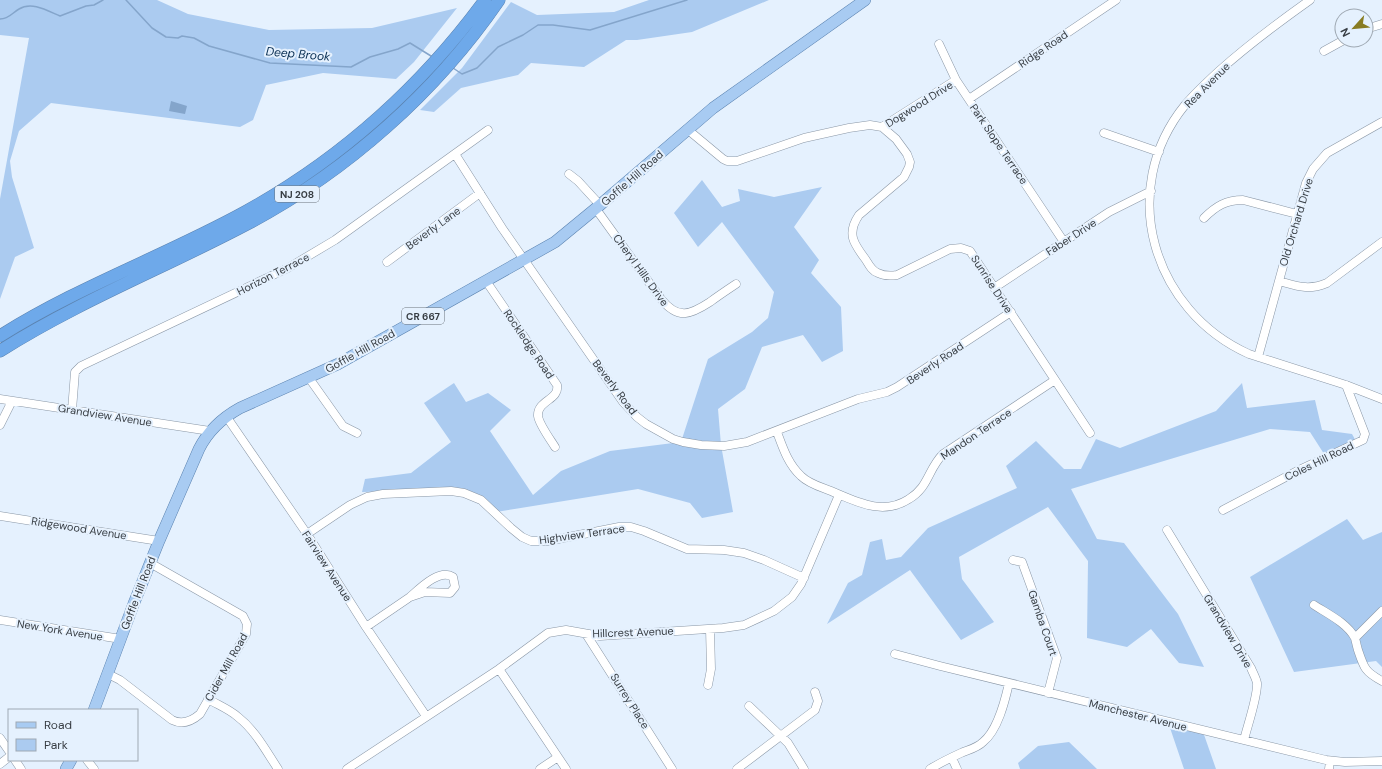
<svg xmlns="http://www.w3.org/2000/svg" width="1382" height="769" font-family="'DM Sans',sans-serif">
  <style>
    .green { fill: #abcbf0 }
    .water { fill: #84a5cb }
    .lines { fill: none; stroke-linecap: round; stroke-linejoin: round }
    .stream { stroke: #84a5cb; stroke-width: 1.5 }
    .minor-casing { stroke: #8a97a6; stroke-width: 9 }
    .major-casing { stroke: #5b83b0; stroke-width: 12 }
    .highway-casing { stroke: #5b83b0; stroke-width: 13 }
    .minor { stroke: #fff; stroke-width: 8 }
    .major { stroke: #a8cbf2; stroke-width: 11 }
    .highway { stroke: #6ea9ea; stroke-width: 12 }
    .labels { text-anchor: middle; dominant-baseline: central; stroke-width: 4; stroke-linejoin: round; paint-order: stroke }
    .shield { fill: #e5f1fe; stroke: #6b737b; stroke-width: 1 }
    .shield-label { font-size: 10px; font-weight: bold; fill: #373d43 }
    .street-label { font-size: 11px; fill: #373d43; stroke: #e5f1fe }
    .water-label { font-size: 12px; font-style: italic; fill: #072d51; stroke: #e5f1fe }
  </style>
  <rect width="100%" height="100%" fill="#e5f1fe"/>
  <path class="green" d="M0 0H157L188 14 269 30 372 28 457 8 414 62 396 79 323 73 266 85 253 120 240 127 51 103 19 131 10 161 12 177 34 248 15 257 0 299V199L29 38 0 35Z
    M649 0H769L692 32 637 40H626L584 67 531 63 518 75 461 88 434 112 420 110 462 68 511 2 537 15 614 12Z
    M702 180 722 207 740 201 738 189 774 197 822 187 794 227 819 260 811 273 841 307 843 351 822 362 803 335 762 347 745 389 718 409 721 445 733 512 702 518 690 503 638 489 496 512 451 490 362 492 365 479 411 473 451 442 424 403 454 383 466 402 488 393 511 410 490 431 533 495 561 471 610 451 681 442 708 359 752 332 768 318 774 292 722 222 698 247 674 213Z
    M1242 383 1247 408 1315 400 1322 430 1352 434 1357 443 1326 457 1310 432 1270 429 1071 489 1097 539 1124 543 1178 614 1204 667 1179 663 1151 629 1127 647 1087 638 1088 561 1048 507 959 557 962 579 994 622 961 640 910 570 827 624 848 583 862 575 870 542 882 539 886 560 901 557 928 528 1017 488 1006 466 1036 441 1064 469H1081L1096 439 1120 448 1216 411Z
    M1347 519 1363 540 1382 532V667L1376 661 1294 672 1250 577Z
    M1168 722 1202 729 1216 769H1184Z
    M1069 742 1097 769H1020L1018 763 1038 746Z"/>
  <path class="water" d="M171 101 187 106 185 114 169 111Z"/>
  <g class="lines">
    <path class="stream" d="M126 0 152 28 166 37 178 38 182 36 194 38 209 46 270 63 351 67 370 57 398 49 410 43 431 56
      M0 19C9 19 12 13 19 9 32 1 48 11 60 16L86 6 94 5 103 0
      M453 68 462 74 477 68 498 47 523 35 538 25H553L590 30 687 0"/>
    <defs>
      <path id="minor" d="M1310 0C1279 22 1248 45 1219 71 1207 82 1195 93 1185 105 1116 190 1153 311 1249 354L1346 385 1382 399
        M1366 29 1382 24
        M939 44 956 80 1064 242
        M1324 51 1344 40
        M969 99 1116 0
        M882 127 956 80
        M687 129 723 159 727 161H737L804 138 849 128 870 125 882 127 896 139 907 154 910 162 909 167 904 177 859 215C846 234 854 244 866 260 869 265 872 271 878 273 884 276 891 276 897 275L950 249 961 248 970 251 1090 433
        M1104 133 1159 152
        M455 154 502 228 623 402 637 417 646 424 673 439 683 442 701 445 724 446 747 442 858 399 887 392 897 387 1011 312
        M569 174 578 181 600 205
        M596 209 661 299C678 320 690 315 710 302 718 296 727 290 736 284
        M1204 218C1216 206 1226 200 1243 200L1297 214
        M387 262 480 193
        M486 281 557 385C560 400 537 400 538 416 539 424 550 439 555 447
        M1279 281C1297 286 1308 291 1327 283L1382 242
        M994 288 1109 212 1151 191
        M1258 357 1306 183 1313 169 1327 153 1382 122
        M309 378 343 426 357 433
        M0 399 210 431
        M72 410 75 372 81 366 288 268 335 240 488 130
        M226 416 307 534 366 627 426 716
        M0 425 12 401
        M777 432C783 448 788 464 801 476 809 484 821 487 831 491 857 502 883 516 909 499 929 487 928 469 943 454L1055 380
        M1223 510 1301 469 1363 440 1365 434 1346 385
        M0 516 159 541
        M1167 530 1251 668C1253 673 1256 678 1257 683 1258 696 1247 727 1244 740
        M307 534 350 505 367 497 383 494 451 491 464 493 481 500 511 528 522 537 531 541H548L619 527H631L644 531 687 549 724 550 744 553 764 560 804 578
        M1013 560 1022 562 1057 658 1048 693
        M1314 605C1328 614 1347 623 1355 638 1356 642 1357 647 1358 650 1364 668 1365 672 1382 681
        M0 620 121 639
        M366 627 410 597 425 592 450 593 455 587 453 577C440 568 420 588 410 597
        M586 634 672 769
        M1355 638 1382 611
        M895 654 940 666 1326 760 1345 762 1382 761
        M499 669 566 769
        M108 674 120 680 172 720C182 725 192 721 200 714L246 634 247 624 243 616 150 563
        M708 685 711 669 710 629
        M208 699C218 705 229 709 238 717 255 730 266 751 278 769
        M749 706 788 743 804 769
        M0 738 9 751
        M952 758 957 769
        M15 760 21 769
        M87 760 94 769
        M0 764 9 757
        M347 769 499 669 548 633 566 630 600 636 723 628 744 625 774 611 792 597 801 584 839 495
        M540 769 558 757
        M737 769 815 710 818 701 815 692
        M930 769C940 763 950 758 961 753 968 750 977 748 983 742 998 730 1005 701 1009 683
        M1329 769 1330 761"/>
      <path id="major" d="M94 710 134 603 159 541 199 449C208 431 222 418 240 408L338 364 555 242 600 205 713 108 865 0
        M66 769 71 760"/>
      <path id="highway" d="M0 336C77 287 165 256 245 212 339 160 421 87 485 0
        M0 351C79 301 166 267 249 223 347 171 436 92 499 0"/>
    </defs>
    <use href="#minor" class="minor-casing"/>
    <use href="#major" class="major-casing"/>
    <use href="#highway" class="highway-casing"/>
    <use href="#minor" class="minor"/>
    <use href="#major" class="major"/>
    <use href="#highway" class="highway"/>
  </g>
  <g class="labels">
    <g class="shield">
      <rect x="275" y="186" width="44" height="16" rx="3"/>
      <rect x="402" y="308" width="42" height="16" rx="3"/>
    </g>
    <g class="shield-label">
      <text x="297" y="194">NJ 208</text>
      <text x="423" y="316">CR 667</text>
    </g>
    <g class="street-label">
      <text transform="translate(1043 49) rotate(-34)">Ridge Road</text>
      <text transform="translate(1207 85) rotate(-45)">Rea Avenue</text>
      <text transform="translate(919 104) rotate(-32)">Dogwood Drive</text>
      <text transform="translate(999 144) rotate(56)">Park Slope Terrace</text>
      <text transform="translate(632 178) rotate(-41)">Goffle Hill Road</text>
      <text transform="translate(1296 222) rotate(-73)">Old Orchard Drive</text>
      <text transform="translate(433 228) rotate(-36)">Beverly Lane</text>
      <text transform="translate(1071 237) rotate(-33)">Faber Drive</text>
      <text transform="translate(641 270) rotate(54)">Cheryl Hills Drive</text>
      <text transform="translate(273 274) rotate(-27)">Horizon Terrace</text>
      <text transform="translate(992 284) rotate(57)">Sunrise Drive</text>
      <text transform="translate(529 344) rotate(56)">Rockledge Road</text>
      <text transform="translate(360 351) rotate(-29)">Goffle Hill Road</text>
      <text transform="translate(935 363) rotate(-34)">Beverly Road</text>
      <text transform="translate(615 387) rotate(53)">Beverly Road</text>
      <text transform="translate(105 415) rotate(9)">Grandview Avenue</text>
      <text transform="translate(976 434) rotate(-34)">Mandon Terrace</text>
      <text transform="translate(1319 461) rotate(-26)">Coles Hill Road</text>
      <text transform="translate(79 528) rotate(9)">Ridgewood Avenue</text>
      <text transform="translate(582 534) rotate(-8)">Highview Terrace</text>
      <text transform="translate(327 566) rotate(57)">Fairview Avenue</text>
      <text transform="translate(138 593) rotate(-69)">Goffle Hill Road</text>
      <text transform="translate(1043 623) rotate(71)">Gamba Court</text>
      <text transform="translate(60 630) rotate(9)">New York Avenue</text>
      <text transform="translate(1228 631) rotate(59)">Grandview Drive</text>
      <text transform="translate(633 632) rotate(-2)">Hillcrest Avenue</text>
      <text transform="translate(226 667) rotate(-61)">Cider Mill Road</text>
      <text transform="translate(630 701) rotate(58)">Surrey Place</text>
      <text transform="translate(1138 715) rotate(14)">Manchester Avenue</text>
    </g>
    <g class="water-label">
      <text transform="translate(298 54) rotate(5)">Deep Brook</text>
    </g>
  </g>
  <rect x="8" y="709" width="130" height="52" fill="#e5f1fe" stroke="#9fa9b3"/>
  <rect x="16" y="722" width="20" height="6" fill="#a8cbf2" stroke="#9fa9b3"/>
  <text x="44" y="729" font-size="12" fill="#373d43">Road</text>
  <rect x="16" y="739" width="20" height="12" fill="#abcbf0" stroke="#9fa9b3"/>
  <text x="44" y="749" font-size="12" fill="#373d43">Park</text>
  <g transform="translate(1354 28) rotate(243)"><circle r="19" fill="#e5f1fe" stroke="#9fa9b3"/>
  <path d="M0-3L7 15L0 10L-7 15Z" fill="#887c22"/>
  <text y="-6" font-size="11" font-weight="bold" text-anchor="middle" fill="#373d43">N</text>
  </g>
</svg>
